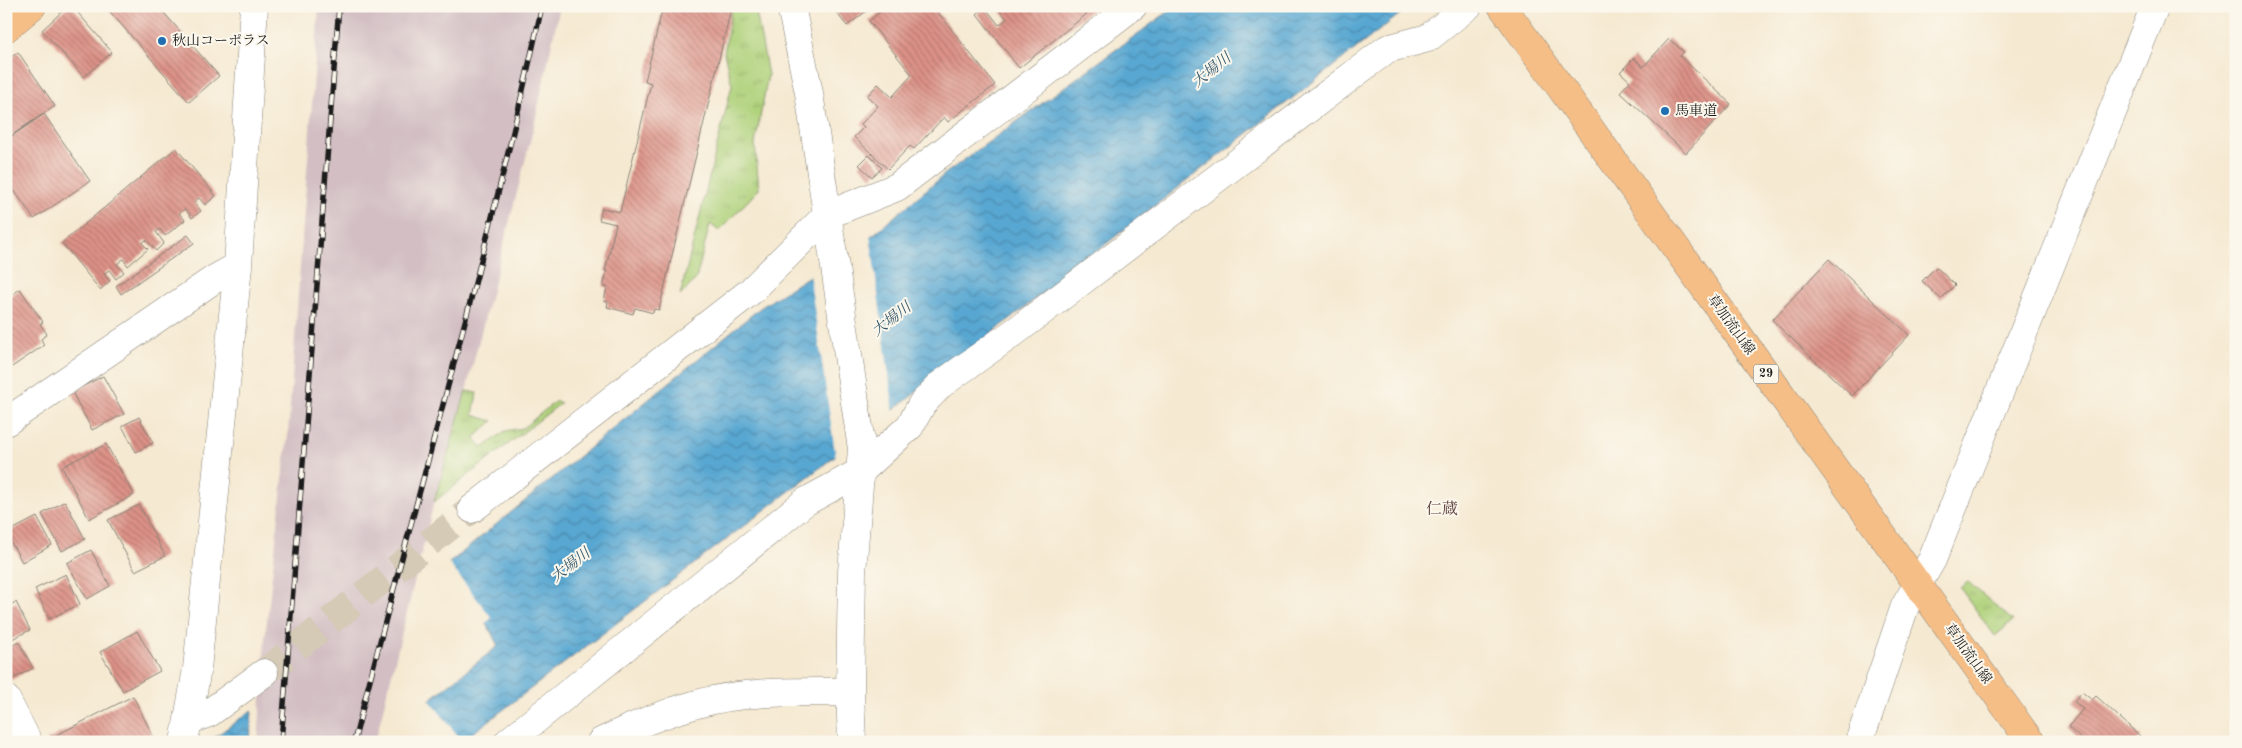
<svg xmlns="http://www.w3.org/2000/svg" width="2242" height="748" font-family="'Old Standard TT','Noto Serif JP',serif">
  <style>
    .railway { fill: #d2bec3 }
    .grass { fill: url(#grass-tufts); stroke: #66764b }
    .water { fill: url(#water-waves); stroke: #3a6277 }
    .pier { fill: #f5e9d1 }
    .building { fill: url(#building-back-hatch) }
    .lines { fill: none; stroke-linecap: round; stroke-linejoin: round }
    .minor-tunnel { stroke: #d4cab6; stroke-width: 28; stroke-dasharray: 28 14; stroke-linecap: butt }
    .minor-casing { stroke: #888276; stroke-width: 29 }
    .major-casing { stroke: #888276; stroke-width: 29 }
    .minor { stroke: #fff; stroke-width: 28 }
    .major { stroke: #f6be87; stroke-width: 28 }
    .rail-casing { stroke: #1c1c1c; stroke-width: 5.5 }
    .rail { stroke: #fbf7ec; stroke-width: 4; stroke-dasharray: 11; stroke-linecap: butt }
    .poi-dot { fill: #1f6fb2; stroke: #fbf7ec; stroke-width: 2 }
    .labels { text-anchor: middle; dominant-baseline: central; stroke-width: 4; stroke-linejoin: round; paint-order: stroke }
    .shield { fill: #fbf7ec; stroke: #5f5e5a; stroke-width: 1 }
    .shield-label { font-size: 12px; font-weight: bold; fill: #1c1c1c }
    .poi-label { font-size: 14px; fill: #1c1c1c; stroke: #fbf7ec; text-anchor: start }
    .street-label { font-size: 14px; fill: #1c1c1c; stroke: #fbf7ec }
    .water-label { font-size: 15px; font-style: italic; fill: #375b6e; stroke: #fbf7ec }
    .quarter-label { font-size: 16px; fill: #604541; stroke: #fbf7ec }
  </style>
  <defs>
    <pattern id="grass-tufts" width="24" height="20" patternUnits="userSpaceOnUse" patternTransform="scale(1.25)"><rect width="24" height="20" fill="#afd17a"/><path d="M3 7l-1-3M5 7V3M7 7l1-3M15 17l-1-3M17 17v-4M19 17l1-3" fill="none" stroke="#96b369"/></pattern>
    <pattern id="water-waves" width="16" height="10" patternUnits="userSpaceOnUse" patternTransform="scale(1.25)"><rect width="16" height="10" fill="#58a7d2"/><path d="M0 5q4-4 8 0t8 0" fill="none" stroke="#4887aa"/></pattern>
    <pattern id="building-back-hatch" width="6" height="6" patternUnits="userSpaceOnUse" patternTransform="scale(1.25)"><rect width="6" height="6" fill="#dd9287"/><path d="M-1 5l2 2M0 0l6 6M5-1l2 2" fill="none" stroke="#b2766e"/></pattern>
  </defs>
  <rect width="100%" height="100%" fill="#fbf7ec"/>
  <filter id="ink" filterUnits="userSpaceOnUse"><feTurbulence type="fractalNoise" baseFrequency=".02" numOctaves="2"/><feDisplacementMap in="SourceGraphic" scale="10" xChannelSelector="R" yChannelSelector="G"/><feConvolveMatrix kernelMatrix="1 2 1 2 8 2 1 2 1" color-interpolation-filters="sRGB"/></filter>
  <filter id="wash" filterUnits="userSpaceOnUse"><feTurbulence type="fractalNoise" baseFrequency=".0096" numOctaves="4" result="noise"/><feDisplacementMap in="SourceGraphic" scale="20" xChannelSelector="R" yChannelSelector="G"/><feGaussianBlur stdDeviation="1.12" result="paint"/><feColorMatrix in="noise" values="0 0 0 0 0 0 0 0 0 0 0 0 0 0 0 0 0 1.4 0 .05"/><feComposite in="paint" operator="in"/></filter>
  <g filter="url(#wash)">
    <rect width="100%" height="100%" fill="#f5e9d1"/>
    <path class="railway" d="M319 6H560L533 130 466 391 434 502 375 742H258L265 638 288 434Z"/>
    <path class="grass" d="M732 6H755L768 75 755 144 759 189 719 231 710 224 696 279 680 296 732 85 724 53Z
      M466 391 477 393 473 415 493 421 474 438 483 448 505 431 523 428 556 401 561 403 434 502Z
      M1968 582 2013 621 1995 636 1960 588Z"/>
    <path class="water" d="M1176 6 1409 7 817 470 461 742 423 705 498 646 489 628 442 569 760 308 874 234 946 173Z
      M252 710 250 742H208Z"/>
    <path class="pier" d="M870 234 894 414 836 459 809 273Z
      M447 561 492 618 483 625 439 570 440 567Z
      M428 698 463 742H447L421 706Z"/>
    <g id="blocks">
      <path class="building" d="M68 6H72L112 52 84 77 42 30Z
        M105 6H158L219 76 189 102Z
        M663 6H719L731 9 659 310 654 309 653 313 635 308 633 314 607 307 608 302 604 301 607 287H603L607 271H605L616 224 599 220 602 208 620 212 651 83 645 81Z
        M831 6H873L847 26Z
        M887 6H933L995 85 948 122 944 117 914 149 910 146 888 169 854 137 864 127 861 124 878 106 867 96 878 84 892 97 912 75 869 21Z
        M996 6H1091L1093 9 1019 68 977 14 985 7 999 25 1007 19Z
        M1669 39 1684 52 1680 56 1731 104 1686 153 1620 92 1630 81 1620 72 1634 58 1643 67Z
        M18 52 55 106 6 139V61Z
        M44 114 90 181 34 219 6 179V140Z
        M176 148 216 196 205 205 199 198 194 202 201 211 192 218 185 209 179 213 185 220 165 236 160 229 156 232 164 243 156 251 146 240 142 243 148 249 128 266 123 259 117 264 124 272 116 279 109 270 104 274 110 281 100 290 62 243Z
        M869 155 882 168 872 177 859 165Z
        M188 235 194 243 121 294 116 286Z
        M1829 259 1909 335 1852 396 1772 320Z
        M1936 267 1955 285 1941 299 1922 281Z
        M20 289 43 322 40 324 47 334 41 339 44 345 6 371V299Z
        M103 376 124 414 92 430 72 392Z
        M139 417 153 443 136 452 122 426Z
        M106 444 134 495 89 519 62 467Z
        M65 501 85 539 62 551 42 514Z
        M139 505 165 556 135 571 108 520Z
        M37 517 52 545 22 562 6 533Z
        M91 550 110 586 87 599 67 563Z
        M66 574 80 604 49 619 35 589Z
        M16 602 30 630 6 642V607Z
        M137 631 160 671 123 691 100 652Z
        M19 642 33 668 11 680 6 672V648Z
        M2082 692 2092 700 2096 696 2141 737 2137 742H2084L2068 727 2083 709 2074 701Z
        M133 696 156 742H48L47 740Z"/>
    </g>
  </g>
  <g filter="url(#ink)">
    <use href="#blocks" fill-opacity="0" stroke="#888276" stroke-width="1"/>
    <g class="lines">
      <path class="minor-tunnel" d="M264 673 472 509"/>
      <defs>
        <path id="minor" d="M791 6 809 93 862 449 852 572 850 692 852 742
          M6 422 213 280 238 266
          M472 509 751 291 827 215 897 187 1133 6
          M6 699 28 742
          M188 721 209 713 264 673
          M184 742 197 669 238 266 254 6
          M508 742 805 502 860 472 910 426 922 404 940 385 1016 331 1387 49 1428 38 1468 6
          M601 742C632 726 664 713 697 704 746 690 800 692 850 692
          M1859 742 1905 606 1932 560 2155 6"/>
        <path id="major" d="M1502 6 2031 742
          M6 28 32 6"/>
      </defs>
      <use href="#minor" class="minor-casing"/>
      <use href="#major" class="major-casing"/>
      <use href="#minor" class="minor"/>
      <use href="#major" class="major"/>
      <defs>
        <path id="rail" d="M281 742 339 6
          M354 742C416 496 488 254 542 6"/>
      </defs>
      <use href="#rail" class="rail-casing"/>
      <use href="#rail" class="rail"/>
    </g>
  </g>
  <g class="poi-dot">
    <circle cx="162" cy="41" r="5"/>
    <circle cx="1665" cy="111" r="5"/>
  </g>
  <g class="labels">
    <rect class="shield" x="1753.5" y="364.5" width="25" height="19" rx="4"/>
    <g class="shield-label">
      <text x="1766" y="374">29</text>
    </g>
    <g class="poi-label">
      <text x="172" y="41">秋山コーポラス</text>
      <text x="1675" y="111">馬車道</text>
    </g>
    <g class="street-label">
      <text transform="translate(1731 325) rotate(54)">草加流山線</text>
      <text transform="translate(1968 654) rotate(54)">草加流山線</text>
    </g>
    <g class="water-label">
      <text transform="translate(1212 71) rotate(-39)">大場川</text>
      <text transform="translate(892 320) rotate(-38)">大場川</text>
      <text transform="translate(571 566) rotate(-38)">大場川</text>
    </g>
    <g class="quarter-label">
      <text x="1442" y="510">仁蔵</text>
    </g>
  </g>
  <rect width="2242" height="748" fill="none" stroke="#fbf7ec" stroke-width="25"/>
</svg>
